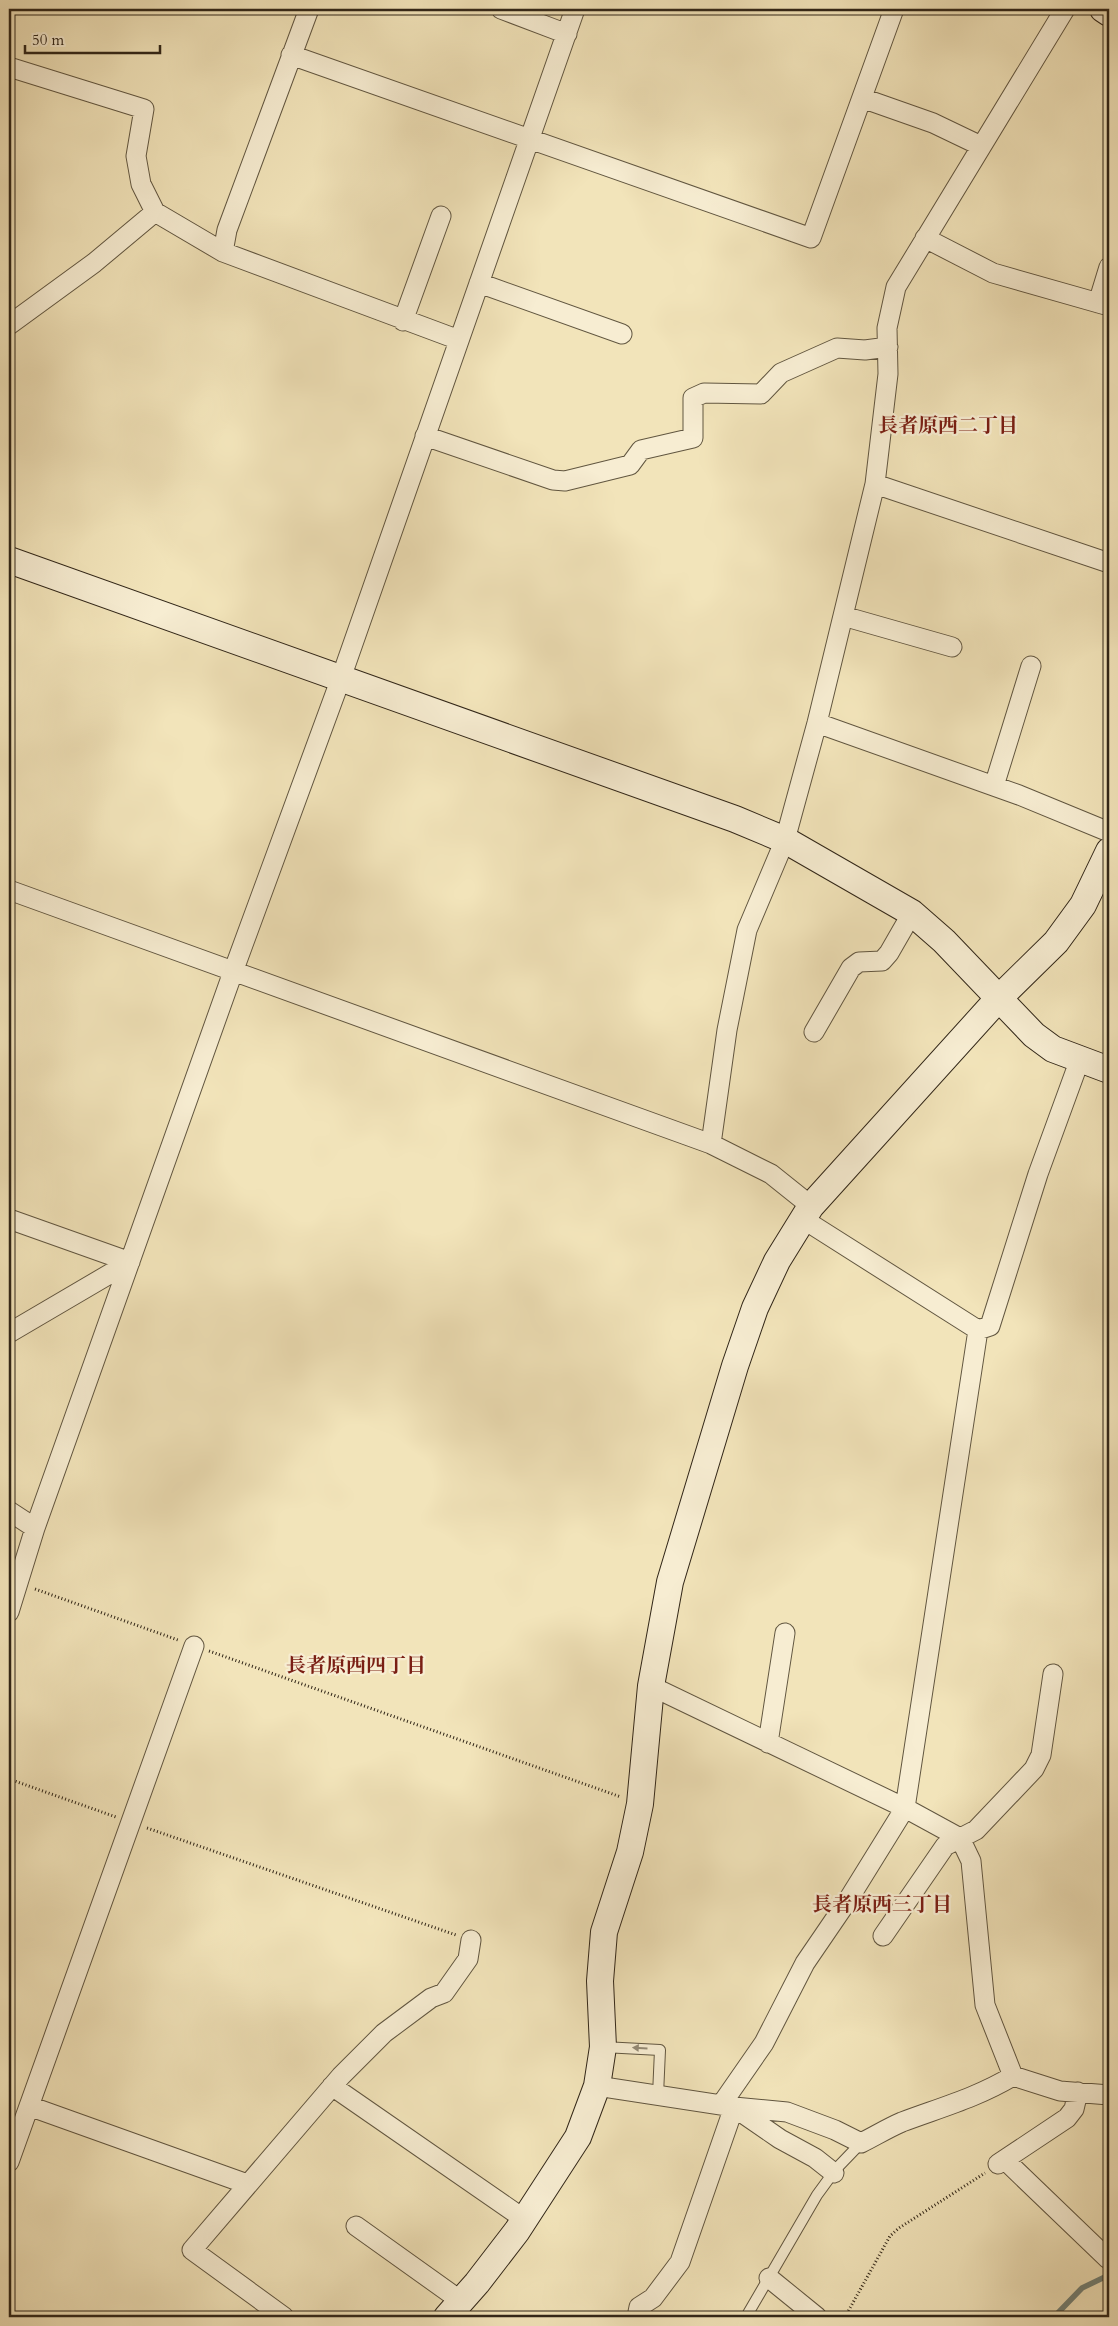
<svg xmlns="http://www.w3.org/2000/svg" width="1118" height="2326" font-family="Cardo,'Noto Serif JP',serif">
  <style>
    .lines { fill: none; stroke-linecap: round; stroke-linejoin: round }
    .stream { stroke: #728177; stroke-width: 5.5 }
    .lane-casing { stroke: #615640; stroke-width: 12 }
    .street-casing { stroke: #615640; stroke-width: 21 }
    .secondary-casing { stroke: #312618; stroke-width: 28 }
    .path { stroke: #312618; stroke-width: 3; stroke-dasharray: 1 2.5; stroke-linecap: butt }
    .lane { stroke: #f7edd2; stroke-width: 10 }
    .street { stroke: #f7edd2; stroke-width: 19 }
    .secondary { stroke: #f7edd2; stroke-width: 26 }
    .oneway { fill: #948a75 }
    .labels { text-anchor: middle; dominant-baseline: central; stroke-width: 4.5; stroke-linejoin: round; paint-order: stroke }
    .neighbourhood-label { font-size: 20px; font-weight: bold; fill: #7a1f14; stroke: #f7edd2 }
  </style>
  <rect width="100%" height="100%" fill="#f2e4ba"/>
  <filter id="stains"><feTurbulence type="fractalNoise" baseFrequency=".004" numOctaves="4"/><feColorMatrix values="0 0 0 0 .2 0 0 0 0 .09 0 0 0 0 .02 0 0 0 .5 -.17"/></filter>
  <radialGradient id="worn" r=".72"><stop offset=".6" stop-color="#630" stop-opacity="0"/><stop offset="1" stop-color="#630" stop-opacity=".3"/></radialGradient>
  <g class="lines">
    <path class="stream" d="M1054 2317 1082 2288 1109 2275"/>
    <defs>
      <path id="lane" d="M603 2047 660 2050 658 2095
        M746 2317 817 2195 836 2169 861 2143"/>
      <path id="street" d="M501 9 567 34
        M291 55 811 238 894 9
        M9 67 144 109 136 156 141 184 155 212 223 252 459 340
        M862 98 933 123 981 146
        M925 238 993 273 1109 306
        M223 252 227 230 309 9
        M479 283 622 334
        M1098 303 1109 267
        M403 321 441 216
        M9 325 94 263 155 212
        M425 436 553 480 565 481 630 465 641 450 693 438V398L704 393 761 394 781 373 837 348 865 350 888 347
        M875 484 1109 563
        M843 616 952 647
        M817 723 1019 795 1109 832
        M994 786 1031 666
        M9 890 711 1144 771 1174 811 1206
        M814 1032 851 968 859 962 882 961 889 953 912 913
        M711 1144 727 1030 747 930 785 840 817 723 875 484 888 374 887 328 896 287 1065 9
        M9 1219 130 1262
        M803 1219 978 1330
        M978 1330 990 1326 1038 1174 1080 1059
        M9 1333 130 1262
        M9 1511 35 1528
        M9 1612 35 1528 233 972 341 678 575 9
        M651 1686 905 1808 960 1838 971 1861 985 2005 1013 2076
        M768 1743 785 1633
        M883 1936 945 1846 976 1830 1034 1769 1041 1755 1053 1674
        M332 2086 524 2219
        M597 2086 734 2107 787 2112 835 2130 861 2143C875 2136 888 2128 902 2122 942 2107 976 2098 1013 2076L1060 2091 1109 2095
        M721 2105 764 2043 805 1963 848 1900 905 1808 978 1330
        M29 2106 247 2184
        M735 2108 780 2139 815 2158 834 2173
        M1005 2160 1108 2259
        M9 2162 194 1646
        M998 2164 1067 2118 1074 2109 1078 2092
        M356 2226 461 2301
        M769 2278 817 2317
        M284 2317 192 2250 341 2076 384 2033 431 1998 444 1993 468 1959 471 1940
        M637 2317 639 2307 653 2298 680 2262 734 2107"/>
      <path id="secondary" d="M1103 9 1109 13
        M9 560 735 819 785 840 912 913 944 941 1034 1035 1053 1049 1109 1070
        M447 2317 477 2283 517 2231 578 2137 597 2086 603 2047 600 1981 604 1932 630 1852 640 1804 651 1686 670 1582 735 1366 755 1308 777 1261 811 1206 999 998 1056 942 1083 905 1109 851"/>
    </defs>
    <use href="#lane" class="lane-casing"/>
    <use href="#street" class="street-casing"/>
    <use href="#secondary" class="secondary-casing"/>
    <path class="path" d="M35 1589 178 1640
      M209 1651 621 1797
      M9 1779 116 1817
      M147 1828 456 1935
      M9 2094 15 2097
      M845 2317 890 2236 899 2228 985 2173"/>
    <use href="#lane" class="lane"/>
    <use href="#street" class="street"/>
    <use href="#secondary" class="secondary"/>
  </g>
  <defs><path id="oneway-solid" d="M-6-.8H1V-3.2L6.5 0L1 3.2V.8H-6Z" transform="scale(1.25)"/></defs>
  <use class="oneway" href="#oneway-solid" transform="translate(640 2048) rotate(-177)"/>
  <g class="labels">
    <g class="neighbourhood-label">
      <text x="948" y="425">長者原西二丁目</text>
      <text x="356" y="1665">長者原西四丁目</text>
      <text x="882" y="1904">長者原西三丁目</text>
    </g>
  </g>
  <rect width="1118" height="2326" fill="none" stroke="#f2e4ba" stroke-width="30"/>
  <rect x="10" y="10" width="1098" height="2306" fill="none" stroke="#312618" stroke-width="2.5"/>
  <rect x="15" y="15" width="1088" height="2296" fill="none" stroke="#312618"/>
  <path d="M25 45v8h135v-8" fill="none" stroke="#312618" stroke-width="2.5"/>
  <text x="32" y="45" font-size="15" fill="#312618" stroke="#f7edd2" stroke-width="4" paint-order="stroke">50 m</text>
  <rect width="100%" height="100%" filter="url(#stains)"/>
  <rect width="100%" height="100%" fill="url(#worn)"/>
</svg>
